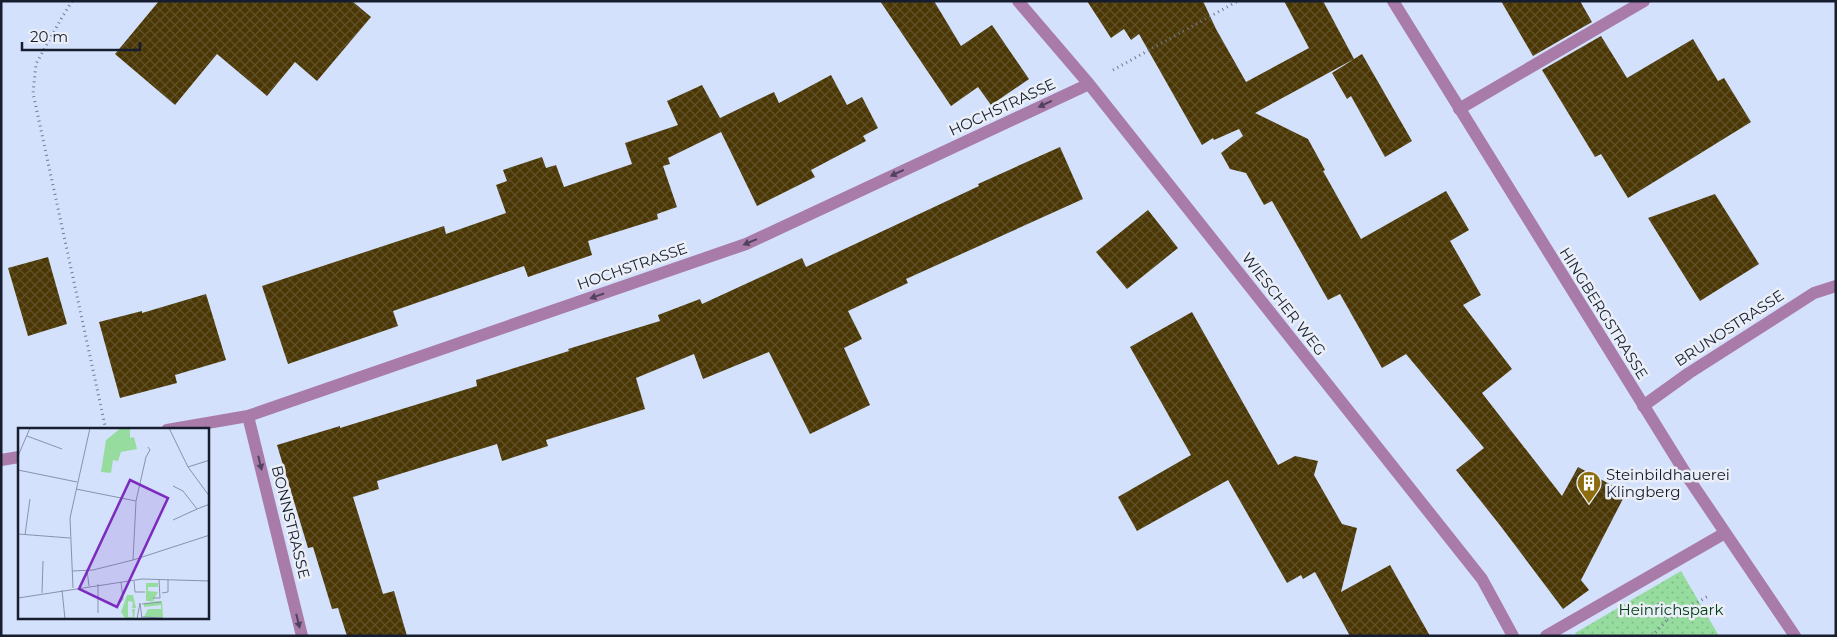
<svg xmlns="http://www.w3.org/2000/svg" width="1837" height="637" font-family="Montserrat,sans-serif">
  <style>
    .park { fill: url(#park-dots) }
    .building { fill: url(#building-cross-hatch) }
    .lines { fill: none; stroke-linecap: round; stroke-linejoin: round }
    .path { stroke: #707a90; stroke-width: 3; stroke-dasharray: 1 4; stroke-linecap: butt }
    .service { stroke: #a97ba8; stroke-width: 12 }
    .minor { stroke: #a97ba8; stroke-width: 12 }
    .tertiary { stroke: #a97ba8; stroke-width: 12 }
    .oneway { fill: #51435f }
    .labels { text-anchor: middle; dominant-baseline: central; stroke-width: 5; stroke-linejoin: round; paint-order: stroke }
    .street-label { font-size: 15px; fill: #161d2e; stroke: #eaeef7 }
    .poi-label { font-size: 15px; fill: #161d2e; stroke: #eaeef7; text-anchor: start }
    .park-label { font-size: 15px; fill: #034014; stroke: #eaeef7 }
    .inset-road { fill: none; stroke: #8893aa; stroke-width: 1 }
    .view { fill: #7b2cbf; fill-opacity: 0.15; stroke: #7b2cbf; stroke-width: 2.5 }
    .inset-edge { fill: none; stroke: #161d2e; stroke-width: 2.5 }
  </style>
  <defs>
    <pattern id="park-dots" width="8" height="8" patternUnits="userSpaceOnUse" patternTransform="scale(1.25)"><rect width="8" height="8" fill="#96dc9e"/><path d="M2 2h.1M6 6h.1" fill="none" stroke="#81bc88" stroke-width="1.8" stroke-linecap="round"/></pattern>
    <pattern id="building-cross-hatch" width="8" height="8" patternUnits="userSpaceOnUse" patternTransform="scale(1.25)"><rect width="8" height="8" fill="#4a3704"/><path d="M0 0l8 8M0 8l8-8" fill="none" stroke="#60512a"/></pattern>
  </defs>
  <rect width="100%" height="100%" fill="#d4e1fd"/>
  <path class="park" d="M1681 571 1719 636H1577L1575 633Z"/>
  <path class="building" d="M159 1H352L371 17 317 81 295 62 267 96 217 54 175 105 115 54Z
    M880 1H934L961 46 992 25 1029 79 991 105 978 87 951 106Z
    M1087 1H1203L1216 29 1246 82 1309 48 1284 1H1323L1354 59 1255 113 1308 139 1325 170 1323 171 1361 239 1446 191 1469 230 1450 241 1481 295 1463 305 1512 369 1482 393 1562 496 1578 467 1626 493 1581 580 1589 590 1563 609 1499 524 1456 470 1484 448 1406 354 1382 368 1340 294 1328 300 1272 201 1264 205 1246 173 1230 169 1221 153 1243 136 1239 129 1214 140 1213 138 1202 145 1139 34 1131 40 1124 29 1111 38Z
    M1501 1H1580L1592 22 1533 56Z
    M1601 36 1627 78 1693 39 1718 81 1724 78 1751 122 1628 198 1601 154 1595 157 1542 70Z
    M1362 54 1412 141 1385 157 1351 96 1347 99 1332 73Z
    M831 75 847 105 862 97 878 128 863 136 866 141 811 170 815 177 757 206 721 132 668 158 670 164 663 166 677 207 657 214 658 219 588 241 592 255 528 277 524 266 393 311 398 326 288 364 262 286 444 226 446 234 506 213 496 185 507 181 503 170 542 157 546 168 556 165 564 187 632 164 625 143 678 125 667 101 702 85 720 118 774 92 779 103Z
    M1060 147 1083 199 906 279 908 283 848 311 862 339 844 348 870 405 810 434 769 352 703 379 694 354 636 378 645 409 546 440 548 446 502 461 497 444 377 481 379 489 353 497 383 594 394 591 407 636H347L338 608 332 609 313 547 308 548 277 445 340 426V428L477 386 476 380 569 351 568 349 660 321 658 315 700 299 702 304 802 258 806 267 979 186 978 184Z
    M1715 194 1759 264 1700 301 1648 218Z
    M1148 210 1178 248 1127 289 1096 252Z
    M48 257 67 324 28 336 8 268Z
    M206 294 226 360 175 375 177 383 120 398 99 322 142 311V313Z
    M1192 312 1278 465 1295 456 1318 461 1314 475 1342 524 1357 528 1341 592 1390 565 1430 636H1350L1315 572 1303 579 1301 575 1287 583 1228 480 1137 531 1118 497 1191 455 1130 347Z"/>
  <g class="lines">
    <path class="path" d="M72 1 61 19 36 64 33 93 106 430
      M1113 70 1238 1
      M1667 620 1710 595
      M1652 636 1667 620 1658 603"/>
    <path class="service" d="M1459 109 1644 1
      M1546 636 1725 533"/>
    <path class="minor" d="M1018 1 1089 84 1482 579 1513 636
      M1643 406 1689 373 1814 293 1836 286
      M248 416 302 636
      M167 430 248 416 746 244 1089 84
      M1 460 19 457"/>
    <path class="tertiary" d="M1393 1 1691 482 1795 636"/>
  </g>
  <defs><path id="oneway-solid" d="M-6-.8H1V-3.2L6.5 0L1 3.2V.8H-6Z" transform="scale(1.25)"/></defs>
  <g class="oneway">
    <use href="#oneway-solid" transform="translate(1045 104) rotate(155)"/>
    <use href="#oneway-solid" transform="translate(897 173) rotate(155)"/>
    <use href="#oneway-solid" transform="translate(750 242) rotate(157)"/>
    <use href="#oneway-solid" transform="translate(597 296) rotate(161)"/>
    <use href="#oneway-solid" transform="translate(260 463) rotate(76)"/>
    <use href="#oneway-solid" transform="translate(298 621) rotate(76)"/>
  </g>
  <defs>
    <symbol id="building-pin" viewBox="-11 -11 22 30"><path d="M0 17L-7.5 6A9.5 9.5 0 1 1 7.5 6Z" fill="#8c6c0d" stroke="#eaeef7"/><path d="M-4-6H4V6H1V3H-1V6H-4ZM-2.5-4.3h1.7v1.8h-1.7ZM.8-4.3h1.7v1.8H.8ZM-2.5-1h1.7V.8h-1.7ZM.8-1h1.7V.8H.8Z" fill="#fff"/></symbol>
  </defs>
  <g fill-rule="evenodd">
    <use href="#building-pin" x="1575" y="469" width="28" height="38"/>
  </g>
  <g class="labels">
    <g class="street-label">
      <text transform="translate(1002 107) rotate(-25)">HOCHSTRASSE</text>
      <text transform="translate(632 266) rotate(-19)">HOCHSTRASSE</text>
      <text transform="translate(1284 304) rotate(52)">WIESCHER WEG</text>
      <text transform="translate(1604 313) rotate(58)">HINGBERGSTRASSE</text>
      <text transform="translate(1729 328) rotate(-33)">BRUNOSTRASSE</text>
      <text transform="translate(291 522) rotate(76)">BONNSTRASSE</text>
    </g>
    <g class="poi-label">
      <text x="1606" y="474">Steinbildhauerei<tspan x="1606" dy="17">Klingberg</tspan></text>
    </g>
    <g class="park-label">
      <text x="1671" y="609">Heinrichspark</text>
    </g>
  </g>
  <g transform="translate(18 428)">
    <rect width="191" height="191" fill="#d4e1fd"/>
    <path d="M109 167H115L118 180H114L115 174 110 173V189H115L114 181H117L116 191 107 190 103 184Z" fill="#96dc9e"/>
    <path d="M103 0H112V10L116 9 119 21 103 24 100 33 95 32 93 45 83 44 88 12Z" fill="#96dc9e"/>
    <path d="M128 155H140V159H130V163L140 164 135 173H144L145 189H126L130 181H143V177L126 179V175L143 174 128 173Z" fill="#96dc9e"/>
    <path class="inset-road" d="M151 0 170 39 192 69M9 8 44 21M0 28 12 0M170 39 192 32M0 42 59 54M155 58 165 63 179 81 192 76M58 61 118 73M155 92 179 81M0 106 52 110M7 107 12 71M115 132 118 73 128 29 132 22 130 19M69 142 71 158M54 143 75 142 115 132 192 107M116 153 117 164H127M80 156V185M55 160 52 90 72 0M44 162 47 191M24 165 25 133M144 165 150 164V152M0 170 124 151 192 153M135 170H142L141 151M101 176 105 171 103 154M124 176 143 174M124 189 145 190M119 191 122 175 124 191"/>
    <path class="view" d="M112 52 150 70 99 179 61 161Z"/>
    <rect width="191" height="191" class="inset-edge"/>
  </g>
  <rect width="1837" height="637" fill="none" stroke="#161d2e" stroke-width="5"/>
  <path d="M22 42v8h118v-8" fill="none" stroke="#161d2e" stroke-width="2.5"/>
  <text x="30" y="42" font-size="15" fill="#161d2e" stroke="#eaeef7" stroke-width="4" paint-order="stroke">20 m</text>
</svg>
